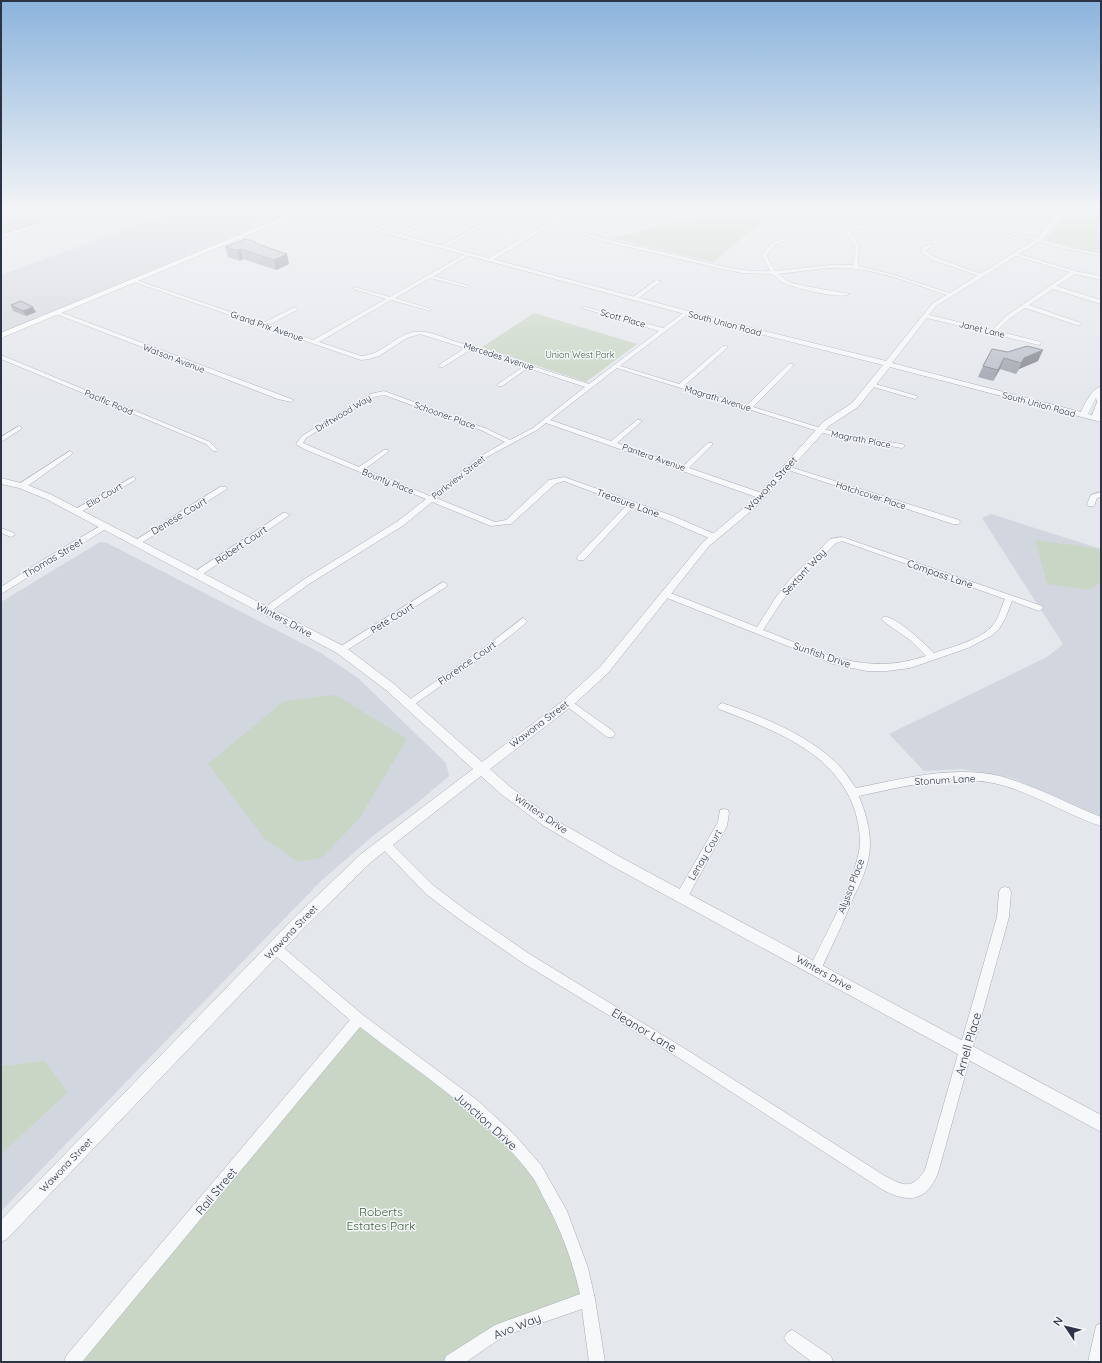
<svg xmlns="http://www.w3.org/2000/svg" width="1102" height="1363" font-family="Quicksand,sans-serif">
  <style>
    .built { fill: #d2d6de }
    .green { fill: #c9d6c5 }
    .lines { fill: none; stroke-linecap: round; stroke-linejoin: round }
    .minor-casing { stroke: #a9aeb7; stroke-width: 1 }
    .tertiary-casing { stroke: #a9aeb7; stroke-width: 1 }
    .secondary-casing { stroke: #a9aeb7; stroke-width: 1 }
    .minor { fill: #f7f8fa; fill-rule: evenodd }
    .tertiary { fill: #f7f8fa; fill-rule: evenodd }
    .secondary { fill: #fff; fill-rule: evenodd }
    .wall { fill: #a1a5ae }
    .shaded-wall { fill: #83868d }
    .building { fill: #bbc0ca; stroke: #83868d }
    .labels { text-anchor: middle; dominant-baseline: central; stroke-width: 3; stroke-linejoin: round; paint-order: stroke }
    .far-street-label { font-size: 9px; fill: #2b3445; stroke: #f4f6f9 }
    .far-park-label { font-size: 9px; fill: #3f6138; stroke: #f4f6f9 }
    .street-label { font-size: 10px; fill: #2b3445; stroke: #f4f6f9 }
    .near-street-label { font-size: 12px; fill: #2b3445; stroke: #f4f6f9 }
    .near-park-label { font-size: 12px; fill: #3f6138; stroke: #f4f6f9 }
  </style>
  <rect width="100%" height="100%" fill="#e4e7ec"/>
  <path class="built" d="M178 210H288L293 211 1 332V275Z
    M991 514 1101 549V816L1012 778 962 769 924 771 889 734 1047 657 1063 644 982 518Z
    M100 542 107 543 321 653 358 678 446 763 449 776 416 804 374 835 321 881 1 1211V602Z"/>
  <path class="green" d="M1 210H75L1 235Z
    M731 210H764L775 212 713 262 612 238Z
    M1070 210H1082L1101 214V253L1045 240Z
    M534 313 637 344 586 382 482 347Z
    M1035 540 1101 549V582L1089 590 1047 584Z
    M336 695 407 739 359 819 321 858 298 862 264 838 208 764 284 701Z
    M359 1019 472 1105 536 1170 588 1299 500 1330 452 1362H72Z
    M44 1061 68 1092 1 1154V1066Z"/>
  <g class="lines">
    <defs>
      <path id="minor" d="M79 210H85L1 238V235Z
        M444 210H449L399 237 395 236Z
        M506 210H511L443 248 439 247Z
        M531 210H536L554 220 571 210H576L557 222C594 239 633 245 672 254 704 261 737 273 770 271L762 255 772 243 787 237H789V239L775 245 766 255 775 271 831 265H853C854 259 857 250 854 244 846 224 811 218 793 215 786 213 778 213 772 210H781L821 218 833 223 848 231 869 229 867 231 851 233 859 246 858 266 891 274 952 294 947 295C913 284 879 269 843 268 821 267 799 272 778 274L789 282 805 286 850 294C839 300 798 288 786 284L780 281 773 274 742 273 718 268 598 240 554 224 491 261H487V259L551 222Z
        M585 210H593L634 219 673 210H680L634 221Z
        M879 210H888L1004 230 1067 247 1101 254V256L1066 249 1004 232Z
        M994 210H1002L1057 222 1055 223Z
        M1087 210 1101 211V213Z
        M930 244 934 245 926 250V251L934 257 984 275 979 276 930 259 922 252V248Z
        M1015 253 1075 271 1101 276V280L1075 274 1056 286 1101 300V304L1053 289 1029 305 1081 323V325H1077L1025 308 1010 318 997 331 1041 342 1042 343 1039 345 923 317V315L925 314 992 330 1006 316 1070 272 1013 255V254Z
        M465 254 469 255 434 276 469 286V288L430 278 395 298 431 309V311L391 300 319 342 361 356C382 355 394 336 413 332 427 329 444 338 457 342 480 349 503 356 527 364H531L532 366 589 384 659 331 582 308V306L663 328 686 311 688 312V314L620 366 679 384 723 346H727V348L684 386 747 405 789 364H793V366L753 407 840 434 902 444 905 446 902 448 837 437 617 368 550 420 611 441 637 420H641V422L617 443 683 466 708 443H712V445L689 468 765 494V498H759L546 423 537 430 483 459 436 498 495 522 506 520 549 480 564 477 673 516 717 535V539H711L667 520 633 507 584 560H578L577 558 578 556 627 505 564 481 555 484 511 524H508L491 526 432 502 404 525 309 584 270 612H264L263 610 264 608 303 580 398 521 426 499 304 449 296 444 302 436 370 394 384 391 485 428 510 440 533 428 585 387 528 368 502 386H498V384L523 367 470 350 443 367H439V365L465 348 420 334 407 338 379 356 369 359 361 360 131 281 136 280 263 323 293 308H297V310L269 325 313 340 386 299 354 289V287L390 297ZM384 395 481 430 505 442 479 457 430 496 365 469 388 452V450H384L359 467 303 443 306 438 374 397Z
        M656 280 661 281 636 300H632V298Z
        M56 312H60L294 400 291 402 278 399 56 314Z
        M1 355 210 442 218 450 217 451H213L206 444 1 359Z
        M872 383 917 396 918 397 915 399 870 386V384Z
        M19 426 21 427V429L1 442V437Z
        M70 451 73 453 72 454 25 488H19V484Z
        M787 466 959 520 960 522 959 524H953L785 469 784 468Z
        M133 477 135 478V480L79 513H76L72 511Z
        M220 487H226L227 489 138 545H135L131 543Z
        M1101 492V497L1097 498 1094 506H1088L1087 504 1091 495Z
        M283 513H286L290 515 200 576H194L193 574 194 572Z
        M102 525H108L109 527 1 594V587L41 561Z
        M1 528 14 533 15 535 11 537 1 533Z
        M842 537 1042 606 1043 608 1039 611 1012 601 1005 619 999 629 991 636 968 648 910 668 887 671H867L833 664 662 596 661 594 662 592H668L757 627 776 597 791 578 830 539ZM842 541 1005 599C1001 607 999 618 993 625 981 640 952 647 934 653 926 645 894 614 883 617L882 619 883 621 910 640 926 656C864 677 821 652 763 630L782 601 797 582 836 543Z
        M443 582 446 583 447 585 446 587 344 652H338L337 650 338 648Z
        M523 618 527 621 526 623 491 651 412 706H406L404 704 406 702 485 647Z
        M568 699 613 731 615 734 613 737H607L565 705 563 703 565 701Z
        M722 703C764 717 814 737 843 770 848 776 852 783 856 788 902 779 953 765 1000 776 1033 785 1069 804 1101 817V826C1068 815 1038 796 1005 786 958 772 906 786 859 796 865 812 870 827 870 844 870 862 862 880 854 896 844 922 831 947 820 972L816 974 812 972 810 968C826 931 849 896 858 856 862 841 859 823 854 808 833 750 772 730 719 709L717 707 719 705Z
        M724 809 728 810 729 813 727 826 686 900 682 901 678 900 676 896 678 892 718 822 720 810Z
        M384 838 388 840 434 886 467 911 531 955 687 1050 885 1176C904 1186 912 1190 925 1170L997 917 999 892 1001 888 1005 887 1009 888 1011 892 1009 917 938 1173C926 1202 909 1203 883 1190L679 1058 523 963 459 919 426 894 380 846 379 843 380 840Z
        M275 942 279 944 363 1015 477 1100 513 1133 541 1165 567 1211 588 1268 595 1299 605 1362H589L582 1309 504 1336 466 1362H444L446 1356 495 1325 580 1294C572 1259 560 1227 542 1195 539 1188 535 1180 530 1174 486 1115 418 1072 360 1027L82 1362H64L66 1356 350 1020 271 952 269 948 271 944Z
        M1101 1323V1362H1088L1096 1326Z
        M792 1330 797 1333 831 1356 833 1362H812L787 1343 784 1338 787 1333Z"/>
      <path id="tertiary" d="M299 210H308L752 328 886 361 932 304 1036 239 1062 210H1068L1040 241 936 306 892 363 1081 412C1085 403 1091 390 1101 386V413L1100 417 1101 418V422L890 367 858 407 829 426 757 506 709 546 608 673 572 706 490 769 509 786 552 818 622 858 1101 1115V1132L612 866 544 826 501 794 481 776 371 862 305 927 7 1239 1 1242V1220L295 917 361 854 473 769 386 690 337 653 46 499 19 488 1 484V478L25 484 52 495 345 647 394 684 482 762 564 700 600 667 703 542 751 502 823 422 852 403 883 365 748 331ZM1096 398 1097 402 1092 415 1088 414Z"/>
      <path id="secondary" d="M300 210H308L1 338V333Z"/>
    </defs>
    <use href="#minor" class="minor-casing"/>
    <use href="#tertiary" class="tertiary-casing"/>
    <use href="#secondary" class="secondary-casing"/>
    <use href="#minor" class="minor"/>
    <use href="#tertiary" class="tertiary"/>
    <use href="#secondary" class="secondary"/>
  </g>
  <path class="wall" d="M257 244 289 264 276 270 243 259 240 261 228 257 225 247Z
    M11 305 36 312 26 316 13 311Z
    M992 349 1038 361 1019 369 1016 374 1000 369 993 381 978 377 983 366Z"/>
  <path class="shaded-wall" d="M241 249 243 259 240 261 237 250Z
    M287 254 289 264 276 270 274 260Z
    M33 307 36 312 26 316 23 311Z
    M1043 350 1038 361 1019 369 1016 374 1024 358Z
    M1004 358 1000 369 993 381 998 370Z"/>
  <path class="building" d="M245 239 256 242 255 243 287 254 274 260 241 249 237 250 225 247Z
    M21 301 33 307 23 311 11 305Z
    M1027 346 1043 350 1024 358 1021 363 1004 358 998 370 983 366 992 349 1008 352Z"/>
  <linearGradient id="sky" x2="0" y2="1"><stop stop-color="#8bb4dd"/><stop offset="0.52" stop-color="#f3f4f6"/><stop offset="1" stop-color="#f3f4f6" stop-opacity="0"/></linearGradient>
  <rect width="1102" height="401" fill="url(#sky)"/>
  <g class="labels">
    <g class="far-street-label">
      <text transform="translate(623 318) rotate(16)">Scott Place</text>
      <text transform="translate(725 323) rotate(15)">South Union Road</text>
      <text transform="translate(267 326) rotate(19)">Grand Prix Avenue</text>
      <text transform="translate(982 329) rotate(14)">Janet Lane</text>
      <text transform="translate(499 356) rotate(18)">Mercedes Avenue</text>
      <text transform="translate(174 358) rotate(21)">Watson Avenue</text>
      <text transform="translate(718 398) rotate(17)">Magrath Avenue</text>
      <text transform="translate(109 402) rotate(23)">Pacific Road</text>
      <text transform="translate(1039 404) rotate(15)">South Union Road</text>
      <text transform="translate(343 413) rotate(-31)">Driftwood Way</text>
      <text transform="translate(445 415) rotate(20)">Schooner Place</text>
      <text transform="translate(861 439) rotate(11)">Magrath Place</text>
      <text transform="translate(654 457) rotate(19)">Pantera Avenue</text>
      <text transform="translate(458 477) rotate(-38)">Parkview Street</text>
      <text transform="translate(388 481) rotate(22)">Bounty Place</text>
      <text transform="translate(104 495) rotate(-30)">Elia Court</text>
      <text transform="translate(871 495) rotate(18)">Hatchcover Place</text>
    </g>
    <g class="far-park-label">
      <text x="580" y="354">Union West Park</text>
    </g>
    <g class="street-label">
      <text transform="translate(771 484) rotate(-47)">Wawona Street</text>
      <text transform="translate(628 503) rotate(20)">Treasure Lane</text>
      <text transform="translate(179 516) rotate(-31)">Denese Court</text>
      <text transform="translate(241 545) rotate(-34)">Robert Court</text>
      <text transform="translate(53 558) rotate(-31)">Thomas Street</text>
      <text transform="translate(804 572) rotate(-47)">Sextant Way</text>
      <text transform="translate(940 574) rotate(19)">Compass Lane</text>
      <text transform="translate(392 618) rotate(-32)">Pete Court</text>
      <text transform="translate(284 620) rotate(28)">Winters Drive</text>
      <text transform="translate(822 655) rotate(19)">Sunfish Drive</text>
      <text transform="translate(467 663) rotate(-35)">Florence Court</text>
      <text transform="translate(539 724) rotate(-37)">Wawona Street</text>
      <text transform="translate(945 780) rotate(-3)">Stonum Lane</text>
      <text transform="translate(541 814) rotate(34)">Winters Drive</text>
      <text transform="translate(705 855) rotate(-60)">Lenay Court</text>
      <text transform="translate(851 886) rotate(-69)">Alyssa Place</text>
      <text transform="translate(291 932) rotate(-46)">Wawona Street</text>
      <text transform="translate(824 973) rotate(29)">Winters Drive</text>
      <text transform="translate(66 1165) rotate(-46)">Wawona Street</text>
    </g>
    <g class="near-street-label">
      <text transform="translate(644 1030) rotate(31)">Eleanor Lane</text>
      <text transform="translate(968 1044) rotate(-74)">Arnell Place</text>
      <text transform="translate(486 1121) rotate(42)">Junction Drive</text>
      <text transform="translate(216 1191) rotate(-50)">Rail Street</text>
      <text transform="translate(517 1326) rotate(-22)">Avo Way</text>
    </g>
    <g class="near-park-label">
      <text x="381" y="1211">Roberts<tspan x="381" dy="14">Estates Park</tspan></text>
    </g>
  </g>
  <rect width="1102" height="1363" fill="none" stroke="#2b3445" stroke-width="4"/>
  <g transform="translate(1066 1327) rotate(305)" stroke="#f4f6f9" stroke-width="3" paint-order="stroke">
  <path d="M0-3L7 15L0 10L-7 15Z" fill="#2b3445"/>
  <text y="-6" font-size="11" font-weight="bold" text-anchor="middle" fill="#2b3445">N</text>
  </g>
</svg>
